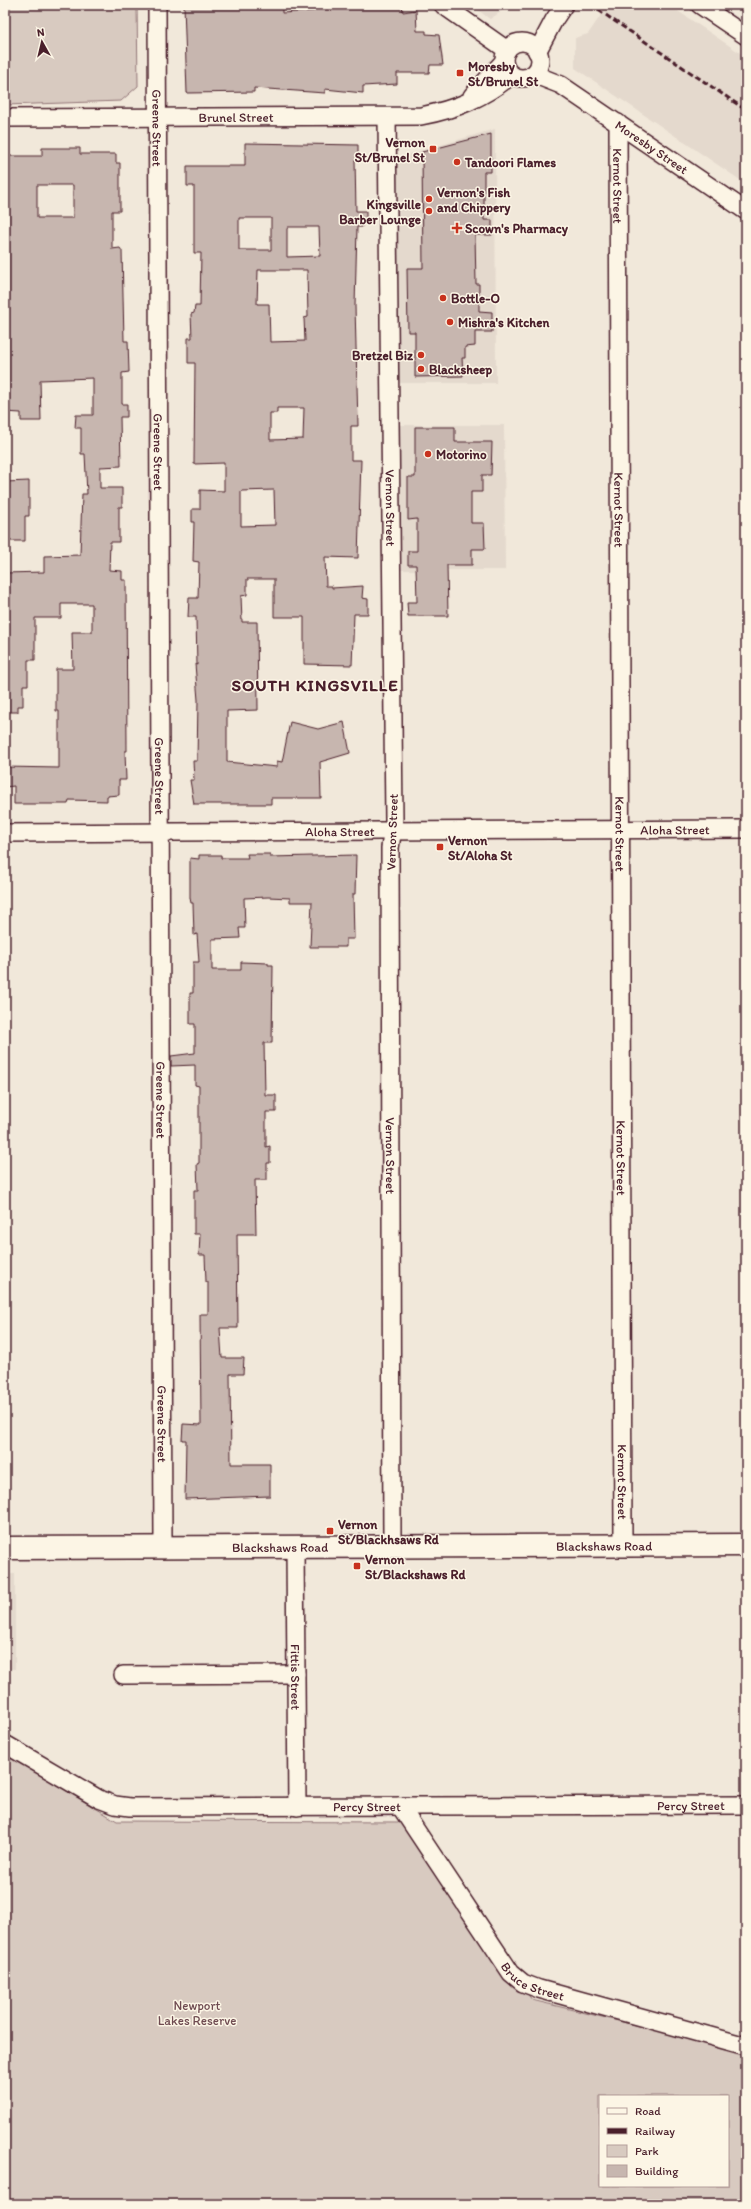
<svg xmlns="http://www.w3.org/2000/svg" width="751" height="2209" font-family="Itim,sans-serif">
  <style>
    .built { fill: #e4d9cd }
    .green { fill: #d8cac0; stroke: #917476; fill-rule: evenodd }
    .building { fill: #c7b6af; stroke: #4a1f2b; fill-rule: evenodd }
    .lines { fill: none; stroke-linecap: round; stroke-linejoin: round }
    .minor-casing { stroke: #4a1f2b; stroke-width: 20 }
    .major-casing { stroke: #4a1f2b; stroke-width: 25 }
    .minor { stroke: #fcf5e5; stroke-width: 17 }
    .major { stroke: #fcf5e5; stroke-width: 22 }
    .rail { stroke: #4a1f2b; stroke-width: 3; stroke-dasharray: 6 3; stroke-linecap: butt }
    .poi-dot { fill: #c8321e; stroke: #fcf5e5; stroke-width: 1.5 }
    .labels { text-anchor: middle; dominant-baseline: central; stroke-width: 3; stroke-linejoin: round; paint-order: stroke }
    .poi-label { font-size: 13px; font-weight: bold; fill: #4a1f2b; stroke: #fcf5e5; text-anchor: start }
    .street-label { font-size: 13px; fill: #4a1f2b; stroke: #fcf5e5 }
    .park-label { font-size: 13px; fill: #6e4a50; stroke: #fcf5e5 }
    .district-label { font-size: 17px; font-weight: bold; letter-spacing: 1px; fill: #4a1f2b; stroke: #fcf5e5 }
  </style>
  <rect width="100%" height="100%" fill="#f1e8da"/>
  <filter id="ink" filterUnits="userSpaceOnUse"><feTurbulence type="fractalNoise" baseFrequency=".025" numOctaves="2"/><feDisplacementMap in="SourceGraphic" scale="8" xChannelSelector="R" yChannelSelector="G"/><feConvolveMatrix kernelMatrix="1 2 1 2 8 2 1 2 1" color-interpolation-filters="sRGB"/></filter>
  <g filter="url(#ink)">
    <path class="built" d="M471 5H511L490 19Z
      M608 5H669L746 57V184L575 68V38L588 34Z
      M495 129 496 383H397L393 159Z
      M400 425H504L505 570H400Z
      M5 1574H15V1669H5Z"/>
    <path class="green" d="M5 5H137L138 86 121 101 5 105Z
      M5 1754 117 1821 406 1822 532 2000 746 2052V2204H5ZM600 2096H728V2186H600Z"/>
    <path class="building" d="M184 5H282V13L314 11V6L324 7V5H402L403 12 416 10 417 31H426V34L439 35 443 65H430L429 73H397V84L363 86V93L325 89V93L254 88V92L187 93Z
      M491 134V172H484V220H492V235H475L476 284H479V311L492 312V332H475V346L465 347V358H462L463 376 415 377V332H408L407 268H423L422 152Z
      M245 143 358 145V160H355L356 211H366V224H362V227H357L355 306 358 426H351V460H361L358 558 325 557 326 586H332V588L363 586 362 598 368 599V614H354L352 665 304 664V617H274V579H247V595L241 596 242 622H257L258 710 227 711V762L277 767V761L282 762 290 722 318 729 344 722 350 753 320 762 321 798H271V804H194L190 780H194L193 761H197L198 700 195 664 197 665 196 617H188L189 598H198L199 562 193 561 194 522H192V509H200V490L224 491V463L194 464 195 363H188V338H192L191 314 194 313 195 306H200L201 253H194V186H187V166H245ZM239 218H271V250H239ZM288 227H319L320 256 287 257V229ZM258 270H307L308 317 304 318 305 341 270 342 269 304H257ZM277 408H304L303 439 270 440V413H277ZM274 490 275 525 241 526V491Z
      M42 148H80V154H116V163H120V211H112V249L120 248 122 251 124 341H128L129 372 122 373V404H127V417H120L121 466 100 467V488H122V507H119V542H110L109 570 122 571V580H126L127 751H125L126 780H119V795L107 796V801L69 800 68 804H14V786L5 787V767L59 768V711H56V669H73L72 632H92V604H61V618H35V660H28V685H23V706H18V712H5V573L44 572V556L80 555 82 494H87L85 454H81V428H75L76 415H93V378L40 380 41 421H21V413L5 412V156H42ZM37 185H73V218H37Z
      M415 427H455V442H492L491 475H482V492H471V523H484L485 549H472V565H447L448 616H408L407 602H417L416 565H408V551H417V519L408 520V477H415Z
      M29 481V516H25V541H5V482Z
      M247 854H270V857L356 855 355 894H353L354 939H346V947H310L312 902H290V898L268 897 244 898 245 928H239L240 938 212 939V970H241V962L268 963V965H273L272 1043H264L265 1095H276V1112H266V1147L270 1146V1163H267V1180H255L256 1234H237L238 1328H220L222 1358H244L243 1374H230L231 1464H270V1496L185 1499 186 1440H182L183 1424 201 1425 200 1314H208V1282H206L205 1255H199L200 1234H194V1190H198L197 1164 199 1163V1086L195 1085V1065L171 1066V1056L195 1053V1024H190V993H193V962H199L197 934 194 935 193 903H191L190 898V858L199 859V855H221V858H248Z"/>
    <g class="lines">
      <defs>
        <g id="minor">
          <path id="s1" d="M157 5 163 1547"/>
          <path d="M443 5 507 50"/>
          <path d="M700 5 746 36"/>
          <circle cx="522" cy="60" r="18"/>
          <path d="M537 52 554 20 564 5"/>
          <path id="s2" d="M533 74 561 85 746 211"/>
          <path d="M472 96 504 61"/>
          <path id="s3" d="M387 117 394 821 390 848 392 1546"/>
          <path id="s4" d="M5 118 421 116C457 109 483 98 512 75"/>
          <path id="s5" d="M618 123 623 1545"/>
          <path id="s6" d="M5 833 746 829"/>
          <path id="s7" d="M295 1547 297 1807"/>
          <path d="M123 1675 296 1674"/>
          <path id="s8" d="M5 1744 99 1799 115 1805 130 1807 746 1805"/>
          <path id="s9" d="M400 1806 511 1973 523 1983 539 1989 746 2046"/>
        </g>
        <g id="major">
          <path id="s10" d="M5 1548 746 1545"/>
        </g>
      </defs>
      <use href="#minor" class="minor-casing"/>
      <use href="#major" class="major-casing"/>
      <use href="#minor" class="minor"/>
      <use href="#major" class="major"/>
      <path class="rail" d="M591 5 746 110"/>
    </g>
  </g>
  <g class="poi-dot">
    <rect x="456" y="69" width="8" height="8" rx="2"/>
    <rect x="429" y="145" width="8" height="8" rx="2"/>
    <circle cx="457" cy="162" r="4"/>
    <circle cx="429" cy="199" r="4"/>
    <circle cx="429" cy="211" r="4"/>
    <path d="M455 222h4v4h4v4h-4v4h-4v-4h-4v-4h4z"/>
    <circle cx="443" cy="298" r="4"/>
    <circle cx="450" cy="322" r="4"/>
    <circle cx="421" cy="355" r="4"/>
    <circle cx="421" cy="369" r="4"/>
    <circle cx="428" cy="454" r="4"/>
    <rect x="436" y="843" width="8" height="8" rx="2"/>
    <rect x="326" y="1527" width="8" height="8" rx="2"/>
    <rect x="353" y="1562" width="8" height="8" rx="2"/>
  </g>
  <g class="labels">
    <g class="poi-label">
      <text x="468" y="66">Moresby<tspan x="468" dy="15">St/Brunel St</tspan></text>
      <text x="425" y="142" text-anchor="end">Vernon<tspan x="425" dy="15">St/Brunel St</tspan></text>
      <text x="465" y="162">Tandoori Flames</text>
      <text x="437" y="192">Vernon's Fish<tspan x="437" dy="15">and Chippery</tspan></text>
      <text x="421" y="204" text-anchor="end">Kingsville<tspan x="421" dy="15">Barber Lounge</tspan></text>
      <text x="465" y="228">Scown's Pharmacy</text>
      <text x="451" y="298">Bottle-O</text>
      <text x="458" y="322">Mishra's Kitchen</text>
      <text x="413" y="355" text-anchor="end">Bretzel Biz</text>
      <text x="429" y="369">Blacksheep</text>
      <text x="436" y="454">Motorino</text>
      <text x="448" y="840">Vernon<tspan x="448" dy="15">St/Aloha St</tspan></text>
      <text x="338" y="1524">Vernon<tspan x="338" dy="15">St/Blackhsaws Rd</tspan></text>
      <text x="365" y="1559">Vernon<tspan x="365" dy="15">St/Blackshaws Rd</tspan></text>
    </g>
    <g class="street-label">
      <text stroke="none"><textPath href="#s4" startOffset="231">Brunel Street</textPath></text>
      <text stroke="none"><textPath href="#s1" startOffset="123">Greene Street</textPath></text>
      <text stroke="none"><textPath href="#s2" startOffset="140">Moresby Street</textPath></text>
      <text stroke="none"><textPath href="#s5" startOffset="63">Kernot Street</textPath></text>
      <text stroke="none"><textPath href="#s1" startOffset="447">Greene Street</textPath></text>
      <text stroke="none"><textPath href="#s3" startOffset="391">Vernon Street</textPath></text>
      <text stroke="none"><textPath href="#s5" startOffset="387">Kernot Street</textPath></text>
      <text stroke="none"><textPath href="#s1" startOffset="771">Greene Street</textPath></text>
      <text stroke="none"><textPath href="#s6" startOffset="670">Aloha Street</textPath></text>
      <text stroke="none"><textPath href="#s6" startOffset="335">Aloha Street</textPath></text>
      <text transform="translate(392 832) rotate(-88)">Vernon Street</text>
      <text stroke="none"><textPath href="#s5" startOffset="711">Kernot Street</textPath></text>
      <text stroke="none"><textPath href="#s1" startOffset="1095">Greene Street</textPath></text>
      <text stroke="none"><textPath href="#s3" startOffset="1039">Vernon Street</textPath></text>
      <text stroke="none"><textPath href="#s5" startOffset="1035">Kernot Street</textPath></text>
      <text stroke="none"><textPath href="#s1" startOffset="1419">Greene Street</textPath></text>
      <text stroke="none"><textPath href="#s5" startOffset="1359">Kernot Street</textPath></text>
      <text stroke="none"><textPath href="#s10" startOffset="599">Blackshaws Road</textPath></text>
      <text stroke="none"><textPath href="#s10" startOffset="275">Blackshaws Road</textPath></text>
      <text stroke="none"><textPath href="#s7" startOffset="130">Fittis Street</textPath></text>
      <text stroke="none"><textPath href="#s8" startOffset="702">Percy Street</textPath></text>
      <text stroke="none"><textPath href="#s8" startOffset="378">Percy Street</textPath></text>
      <text stroke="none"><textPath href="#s9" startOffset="224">Bruce Street</textPath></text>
    </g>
    <g class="park-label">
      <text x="197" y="2005">Newport<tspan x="197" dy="15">Lakes Reserve</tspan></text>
    </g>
    <g class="district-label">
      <text x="315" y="685">SOUTH KINGSVILLE</text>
    </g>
  </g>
  <rect width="751" height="2209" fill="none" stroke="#fcf5e5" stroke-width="20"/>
  <rect x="10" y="10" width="731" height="2189" fill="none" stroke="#4a1f2b" stroke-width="1.5" filter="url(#ink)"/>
  <rect x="599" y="2095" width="130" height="92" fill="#fcf5e5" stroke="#b59f9b"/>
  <rect x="607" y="2108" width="20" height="6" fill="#fcf5e5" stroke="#b59f9b"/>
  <text x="635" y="2115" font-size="12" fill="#4a1f2b">Road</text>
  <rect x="607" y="2128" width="20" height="6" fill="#4a1f2b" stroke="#b59f9b"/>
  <text x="635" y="2135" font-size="12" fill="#4a1f2b">Railway</text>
  <rect x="607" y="2145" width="20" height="12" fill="#d8cac0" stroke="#b59f9b"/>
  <text x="635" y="2155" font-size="12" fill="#4a1f2b">Park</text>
  <rect x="607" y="2165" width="20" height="12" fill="#c7b6af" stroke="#b59f9b"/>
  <text x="635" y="2175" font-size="12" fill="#4a1f2b">Building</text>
  <g transform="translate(42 42) rotate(352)" stroke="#fcf5e5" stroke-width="3" paint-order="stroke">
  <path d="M0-3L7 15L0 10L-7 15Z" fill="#4a1f2b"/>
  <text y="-6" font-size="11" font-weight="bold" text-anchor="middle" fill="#4a1f2b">N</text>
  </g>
</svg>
